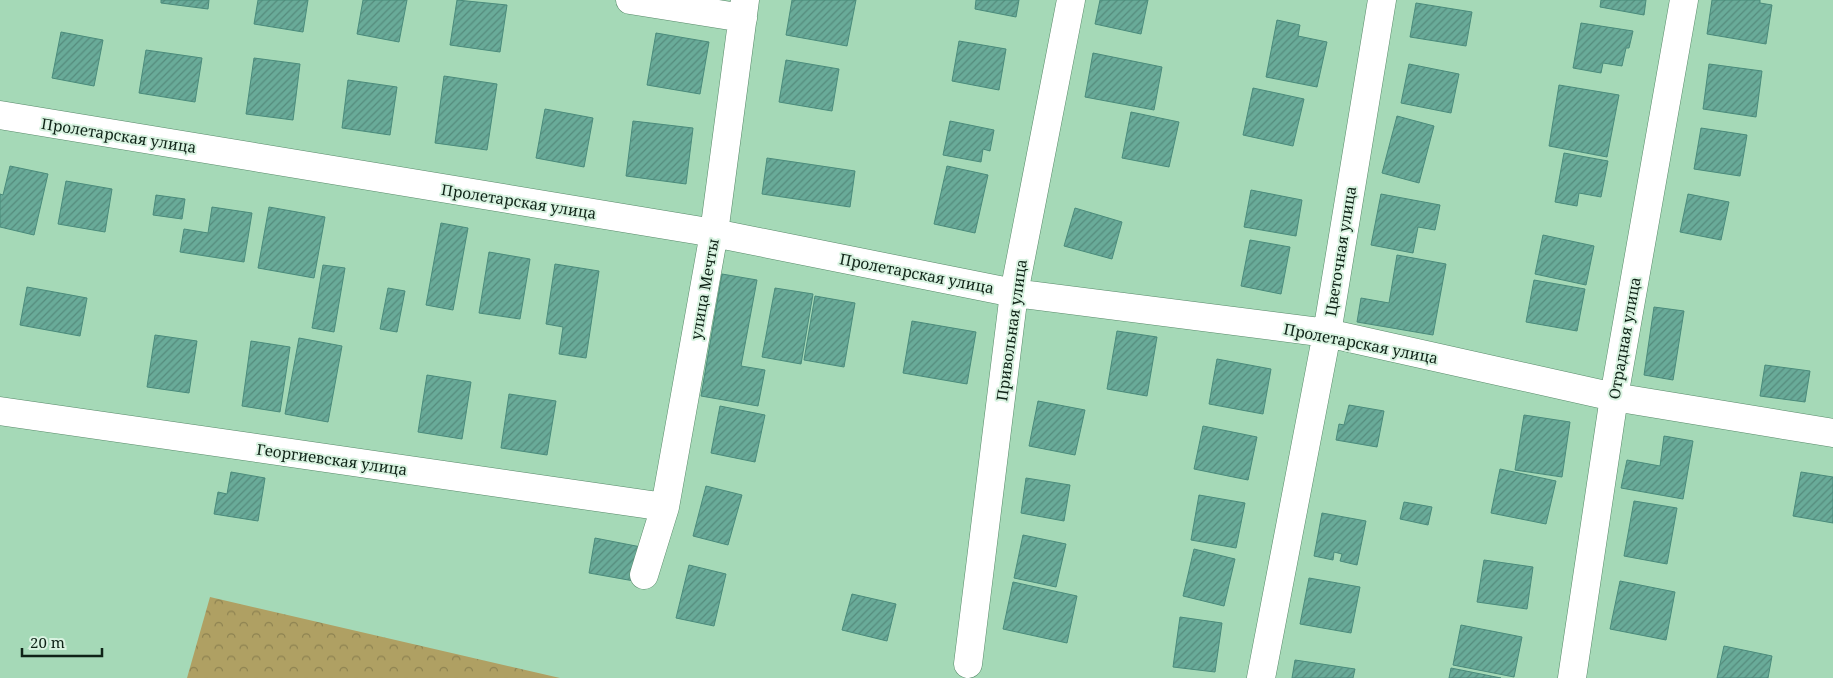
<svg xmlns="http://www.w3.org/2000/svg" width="1833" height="678" font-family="'Noto Serif',serif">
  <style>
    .forest { fill: url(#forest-crowns) }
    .building { fill: url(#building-hatch); stroke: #4a8b7b }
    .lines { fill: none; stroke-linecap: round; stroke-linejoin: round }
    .minor-casing { stroke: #578969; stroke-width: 29 }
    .minor { stroke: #fff; stroke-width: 28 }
    .labels { text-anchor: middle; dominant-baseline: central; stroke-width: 4; stroke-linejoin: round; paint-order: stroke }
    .street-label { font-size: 15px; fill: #0f2317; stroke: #d9f3e1 }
  </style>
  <defs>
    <pattern id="forest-crowns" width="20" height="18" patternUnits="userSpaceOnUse" patternTransform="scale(1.25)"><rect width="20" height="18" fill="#afa063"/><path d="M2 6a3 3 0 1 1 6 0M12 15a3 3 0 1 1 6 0" fill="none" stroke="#8d8251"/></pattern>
    <pattern id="building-hatch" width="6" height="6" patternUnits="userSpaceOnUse" patternTransform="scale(1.25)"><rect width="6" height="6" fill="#69ab99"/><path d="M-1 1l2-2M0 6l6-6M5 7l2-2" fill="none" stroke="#558b7c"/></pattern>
  </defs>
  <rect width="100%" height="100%" fill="#a5d9b7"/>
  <path class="forest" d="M210 597 560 678H187Z"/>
  <path class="building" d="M161 0H209L208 9 161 3Z
    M258 0H308L303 32 254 24Z
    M363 0H407L399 42 357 34Z
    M457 0 507 5 500 52 450 45Z
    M792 0H856L847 46 786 35Z
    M976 0H1019L1016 17 975 9Z
    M1100 0H1148L1141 34 1095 24Z
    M1601 0H1646L1644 15 1600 7Z
    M1712 0H1760V3L1772 5 1766 44 1707 34Z
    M1416 3 1472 12 1466 46 1410 37Z
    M1277 20 1300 25 1298 36 1327 42 1317 87 1266 77Z
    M1581 23 1633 31 1629 48H1626L1622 66 1603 63 1601 73 1573 68Z
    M61 32 103 40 94 86 52 78Z
    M656 33 709 42 700 94 647 85Z
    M959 41 1006 49 999 90 952 81Z
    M146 50 202 58 195 102 139 93Z
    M1093 53 1162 67 1154 110 1085 97Z
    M254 58 300 64 293 120 246 114Z
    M786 60 839 69 832 111 779 102Z
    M1409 64 1459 74 1451 113 1401 103Z
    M1709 64 1762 71 1756 117 1703 109Z
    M444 76 497 84 487 150 435 143Z
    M348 80 397 87 390 135 342 128Z
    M1559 85 1619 95 1607 157 1549 146Z
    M1253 88 1304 99 1293 146 1243 135Z
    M545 109 593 118 584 167 536 158Z
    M1131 112 1179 122 1169 167 1122 158Z
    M1397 116 1434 126 1419 183 1382 173Z
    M633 121 693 128 686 184 626 176Z
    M950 121 994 130 990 151 983 149 981 162 943 155Z
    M1701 128 1747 135 1740 176 1694 169Z
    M1564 153 1608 161 1601 197 1579 193 1577 206 1555 202Z
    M767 158 855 171 850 207 762 194Z
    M10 166 48 174 34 235 0 227V194L3 195Z
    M947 166 988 175 975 233 934 224Z
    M66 181 112 189 105 232 58 224Z
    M1251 190 1302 200 1296 236 1244 227Z
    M1381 194 1440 205 1435 230 1418 227 1413 253 1371 245Z
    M1688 194 1729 202 1721 240 1680 232Z
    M156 195 185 199 182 219 153 215Z
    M212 207 252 213 244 262 180 252 184 229 208 233Z
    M269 207 325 217 314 278 258 268Z
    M1075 208 1122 222 1112 259 1064 246Z
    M441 223 468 228 453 310 426 305Z
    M1543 235 1594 246 1586 285 1535 274Z
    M1250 240 1290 247 1281 294 1241 286Z
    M489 252 530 259 520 319 479 313Z
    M1397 255 1446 264 1433 335 1357 322 1361 298 1389 303Z
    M555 264 599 271 586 358 559 354 563 327 546 324Z
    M323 265 345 268 334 332 312 328Z
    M722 274 757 280 741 366 765 370 758 406 701 396Z
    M1534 280 1585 289 1577 331 1526 322Z
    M27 287 87 298 80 336 20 325Z
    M388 288 405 291 397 332 380 329Z
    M775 288 813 294 801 364 762 357Z
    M815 296 855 303 844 367 804 360Z
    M1654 307 1684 311 1673 380 1644 375Z
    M912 321 976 332 967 384 903 373Z
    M1117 331 1157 337 1147 396 1107 389Z
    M155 335 197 341 189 393 147 387Z
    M299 338 342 346 328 422 285 414Z
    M251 341 290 347 280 412 242 406Z
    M1217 359 1271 369 1263 414 1209 404Z
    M1765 365 1810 371 1805 402 1760 396Z
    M427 375 471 382 462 439 418 432Z
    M509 394 556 401 547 455 501 448Z
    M1038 401 1085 410 1075 455 1029 446Z
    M1349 405 1384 411 1377 447 1336 440 1339 424 1344 425Z
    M720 406 765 415 755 462 711 453Z
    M1524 415 1570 422 1562 477 1515 470Z
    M1203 426 1257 437 1248 480 1194 469Z
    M1664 436 1693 441 1683 499 1621 488 1627 460 1660 466Z
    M1500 469 1556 481 1546 524 1491 513Z
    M231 472 265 478 258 521 214 514 218 492 227 494Z
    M1801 472 1833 477V523L1793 516Z
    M1026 478 1070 485 1064 521 1021 513Z
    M706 486 742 495 728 545 693 536Z
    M1199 495 1245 503 1236 548 1191 540Z
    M1634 501 1677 508 1667 564 1624 556Z
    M1404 502 1432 507 1428 525 1400 519Z
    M1322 513 1366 521 1357 565 1340 561 1342 554 1334 552 1333 560 1314 556Z
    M1023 535 1066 544 1056 587 1014 578Z
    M595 538 641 547 634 581 589 573Z
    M1194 549 1235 559 1224 606 1183 596Z
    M1484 560 1533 567 1527 609 1477 602Z
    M689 565 726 574 714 626 676 618Z
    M1309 578 1360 587 1351 633 1300 624Z
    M1620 581 1675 592 1666 640 1610 629Z
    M1013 582 1077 596 1067 643 1003 629Z
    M852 594 896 604 887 641 842 630Z
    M1180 617 1222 623 1215 672 1173 667Z
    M1461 625 1522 637 1514 677 1453 665Z
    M1724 646 1772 656 1768 678H1717Z
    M1295 660 1355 669 1353 678H1292Z
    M1451 668 1501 678H1449Z"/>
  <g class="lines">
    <defs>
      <path id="minor" d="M630 0 743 18
        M0 115 714 233 1014 293 1327 333 1614 397 1833 433
        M0 411 665 507
        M644 575 665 507 714 233 745 0
        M968 664 1014 293 1071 0
        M1261 678 1327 333 1382 0
        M1572 678 1614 397 1684 0"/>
    </defs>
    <use href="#minor" class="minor-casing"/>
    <use href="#minor" class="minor"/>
  </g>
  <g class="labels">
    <g class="street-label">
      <text transform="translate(119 135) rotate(9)">Пролетарская улица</text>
      <text transform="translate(519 201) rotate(9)">Пролетарская улица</text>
      <text transform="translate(1340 251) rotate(-81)">Цветочная улица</text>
      <text transform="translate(917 273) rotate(11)">Пролетарская улица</text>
      <text transform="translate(704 289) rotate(-80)">улица Мечты</text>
      <text transform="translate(1011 330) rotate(-82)">Привольная улица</text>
      <text transform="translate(1624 338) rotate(-80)">Отрадная улица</text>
      <text transform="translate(1361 343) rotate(11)">Пролетарская улица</text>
      <text transform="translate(332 459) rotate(8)">Георгиевская улица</text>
    </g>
  </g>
  <path d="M22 648v8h80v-8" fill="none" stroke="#0f2317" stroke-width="2.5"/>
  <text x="30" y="648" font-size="15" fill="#0f2317" stroke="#d9f3e1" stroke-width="4" paint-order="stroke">20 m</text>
</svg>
